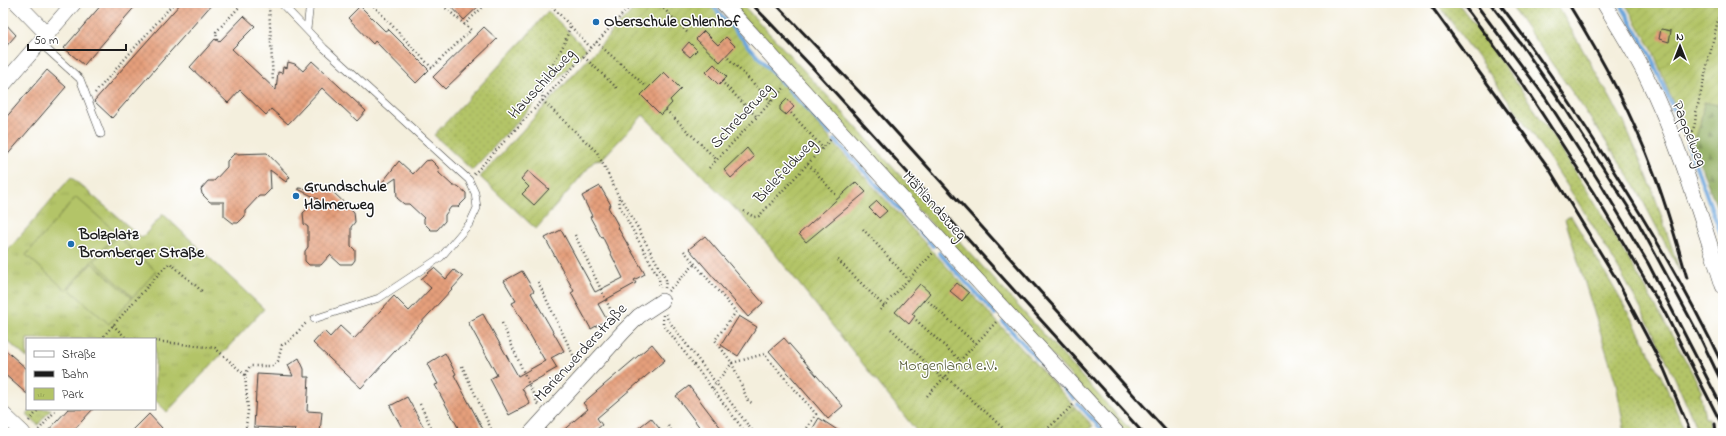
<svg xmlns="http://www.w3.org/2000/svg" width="1726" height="436" font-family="'Indie Flower',sans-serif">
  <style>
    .grass { fill: url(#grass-dots); stroke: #687042 }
    .forest { fill: url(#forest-firs); stroke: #55633c }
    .park { fill: url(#park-tufts); stroke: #687042 }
    .garden { fill: url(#garden-furrows); stroke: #687042 }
    .pitch { fill: #b3c467; stroke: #687042 }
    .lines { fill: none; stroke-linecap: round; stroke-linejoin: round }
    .stream { stroke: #6ca6dc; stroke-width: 4 }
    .building { fill: url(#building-cross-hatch) }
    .service-casing { stroke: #3c3c39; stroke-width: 8 }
    .minor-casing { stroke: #3c3c39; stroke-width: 16 }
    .path { stroke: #3c3c39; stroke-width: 2.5; stroke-dasharray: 1 3; stroke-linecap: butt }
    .service { stroke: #fff; stroke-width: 7 }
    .minor { stroke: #fff; stroke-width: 15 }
    .rail { stroke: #1c1c1c; stroke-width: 3 }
    .poi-dot { fill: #1f6fb2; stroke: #fff; stroke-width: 1.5 }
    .labels { text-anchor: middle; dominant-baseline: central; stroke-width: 3; stroke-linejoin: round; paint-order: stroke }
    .poi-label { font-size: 16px; font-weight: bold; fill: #1c1c1c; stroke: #fff; text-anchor: start }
    .street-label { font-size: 16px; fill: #1c1c1c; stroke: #fff }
    .park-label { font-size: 16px; fill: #585f3a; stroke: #fff }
  </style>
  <defs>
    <pattern id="grass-dots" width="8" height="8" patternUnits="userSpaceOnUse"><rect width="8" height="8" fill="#b3c467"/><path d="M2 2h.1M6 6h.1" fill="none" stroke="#99a859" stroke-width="1.8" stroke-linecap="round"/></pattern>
    <pattern id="forest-firs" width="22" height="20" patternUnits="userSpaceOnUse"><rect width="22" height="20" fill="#8eaa5c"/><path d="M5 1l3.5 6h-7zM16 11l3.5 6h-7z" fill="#738a4b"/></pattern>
    <pattern id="park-tufts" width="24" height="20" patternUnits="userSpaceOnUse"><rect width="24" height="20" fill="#b3c467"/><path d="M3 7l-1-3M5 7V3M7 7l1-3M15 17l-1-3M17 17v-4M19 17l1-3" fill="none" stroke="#99a859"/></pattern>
    <pattern id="garden-furrows" width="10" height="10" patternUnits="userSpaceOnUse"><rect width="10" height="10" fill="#b3c467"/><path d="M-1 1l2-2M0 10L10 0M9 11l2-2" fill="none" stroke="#99a859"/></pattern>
    <pattern id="building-cross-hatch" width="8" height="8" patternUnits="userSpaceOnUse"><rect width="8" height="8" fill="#e59f7c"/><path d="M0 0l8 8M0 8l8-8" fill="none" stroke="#c4886b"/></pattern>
  </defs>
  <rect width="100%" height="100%" fill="#fff"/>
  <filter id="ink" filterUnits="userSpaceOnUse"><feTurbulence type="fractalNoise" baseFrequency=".025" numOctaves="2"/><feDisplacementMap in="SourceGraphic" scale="8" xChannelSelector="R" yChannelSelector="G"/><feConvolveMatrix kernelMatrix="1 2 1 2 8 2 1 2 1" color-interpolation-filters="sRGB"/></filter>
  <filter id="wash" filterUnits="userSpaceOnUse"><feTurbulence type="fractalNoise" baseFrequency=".012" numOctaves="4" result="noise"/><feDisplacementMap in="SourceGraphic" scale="16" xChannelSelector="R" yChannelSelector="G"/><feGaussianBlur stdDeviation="0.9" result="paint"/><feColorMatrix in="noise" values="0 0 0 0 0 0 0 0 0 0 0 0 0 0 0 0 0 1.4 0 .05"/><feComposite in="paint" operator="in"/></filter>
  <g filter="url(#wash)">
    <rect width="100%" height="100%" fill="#f4efdd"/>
    <path class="grass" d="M729 3H741L848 118 1133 433H1123Z
      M1437 3H1458C1551 124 1630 256 1702 391L1700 392 1705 418H1709L1711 433H1698C1638 277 1537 136 1437 3Z
      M1509 3H1556L1624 122 1652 188 1680 272 1634 184 1584 109Z
      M548 11 586 49 472 170 434 135 525 38Z
      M1571 216C1613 286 1657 356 1685 433H1625L1616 383 1565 219Z
      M1075 407 1093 426 1084 433H1048Z"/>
    <path class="forest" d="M1704 102 1723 106V200L1716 205 1693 147 1700 124Z"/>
    <path class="park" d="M71 177 142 238 163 214 264 309 167 412 155 400V339H27V358L3 337V256Z
      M32 409H51L38 425 27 415Z"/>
    <path class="garden" d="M639 3H713L839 149 1075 407 1048 433H918L756 230 643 115 602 159 595 160 536 229 480 177Z
      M1625 3H1723V106L1704 102 1700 124 1693 147 1671 98 1653 51Z
      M1723 200V228L1716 205Z"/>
    <path class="pitch" d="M76 197 117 233 66 290 26 255Z
      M117 236 156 271 133 297 94 261Z
      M92 263 132 298 109 324 69 289Z"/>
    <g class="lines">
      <path class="stream" d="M710 3 783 84
        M1620 3 1650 55 1683 132
        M788 89 830 134
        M835 140 933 246
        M1688 144 1723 240
        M939 253 995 314
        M1003 322 1074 399
        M1078 404 1105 433"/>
    </g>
    <g id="blocks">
      <path class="building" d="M103 3H138L84 65 64 48Z
        M181 3H213L112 118 94 101Z
        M448 3H482L464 20Z
        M360 6 385 31 388 29 429 70 416 83 375 41 373 44 348 18Z
        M244 16 255 26 232 49 276 90 278 72 282 73 283 67 287 68 288 62 295 64 303 71 312 61 366 111 357 121 322 88 288 124 271 109 266 115 240 90 228 103 190 67 215 39 219 42Z
        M3 21 16 35 3 50Z
        M484 27 497 39 445 89 433 77Z
        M1661 29 1671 31 1669 42 1659 39Z
        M704 31 718 45 726 37 735 46 720 62 696 39Z
        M689 42 697 50 690 57 682 50Z
        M714 64 727 77 719 85 706 72Z
        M47 70 66 87 3 160V121Z
        M664 72 681 89 670 100 672 103 661 115 641 95Z
        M787 99 794 107 786 115 780 110V106Z
        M747 148 754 157 731 178 724 170Z
        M267 153 290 177 286 182 270 170 271 189 264 196H259L245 211V216L238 223H233L224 216V202H210L202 194 201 189 208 181H214L227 167V161L234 154Z
        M431 160 438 167 439 173 453 186H458L466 193V199L458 207H451L445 215V221L437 230H431L424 223V218L409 204H404L397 198 396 178 380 189 378 188 399 161 413 174 425 161Z
        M528 171 549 189 534 205 522 194 529 187 521 179Z
        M856 182 866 192 806 242 799 234Z
        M600 186 611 205 608 207 619 227 618 228 645 274 634 280 636 283 598 304 607 320 591 329 571 293 574 291 545 238 561 230 595 292 623 278 602 236 601 237 590 217 592 216 582 196Z
        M298 188 332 191 354 212 355 222 351 227V246L355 250V260L352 264H340L330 255 321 265H309L305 261V251L308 247V227L304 224 303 213 318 199 298 189Z
        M877 201 887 211 879 218 869 208Z
        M705 236 763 303 748 317 689 249Z
        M434 268 446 279 454 270 463 277 361 388 313 343 324 331 330 337 340 326 354 339 394 296 409 311 431 288 421 279Z
        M522 271 534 291 531 293 564 351 551 358 557 368 522 388 530 404 509 415 490 379 497 375 468 322 483 314 518 376 545 361 512 303 516 301 504 281Z
        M957 283 969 293 962 301 950 291Z
        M920 284 930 293 912 314 915 316 909 324 895 312Z
        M739 316 757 327 738 356 721 345Z
        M784 338 843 406 828 419 769 351Z
        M652 344 665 360 597 418 602 425 592 433H560L588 409 583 403Z
        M3 348 27 369V394L3 373Z
        M445 353 456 374 454 375 485 433H461L435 385 438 384 427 364Z
        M299 358 304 369V377H309L307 411 322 412 320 433H294L295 429 254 427 257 374 293 376 288 365Z
        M689 386 714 419 725 433H704L676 396Z
        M407 397 427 433H405L390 406Z
        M68 409H93L71 433H46Z
        M149 414 162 428 157 433H130Z
        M651 418 663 433H632Z
        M819 418 842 433H810Z"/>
    </g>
  </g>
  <g filter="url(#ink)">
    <use href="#blocks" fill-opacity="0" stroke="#3c3c39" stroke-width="1"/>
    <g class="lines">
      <defs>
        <path id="service" d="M281 3 324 48 469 180 475 193 477 208 470 223 441 257 379 298 314 319
          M307 29 310 3
          M40 43 80 79 101 134"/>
        <path id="minor" d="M17 3 47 34
          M723 3 1117 433
          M1604 3C1618 27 1633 50 1645 74 1679 142 1700 214 1723 286
          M3 85 74 3
          M3 414 23 433
          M531 433 624 331 639 316 662 301"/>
      </defs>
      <use href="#service" class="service-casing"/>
      <use href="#minor" class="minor-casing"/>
      <path class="path" d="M271 3 269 6 273 82
        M371 3 432 68 471 30 440 3
        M549 3 591 48
        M658 3 688 33
        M464 25 487 3
        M570 27 564 44 541 87 543 101 597 152 619 197 625 204 666 280 665 288
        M217 40 216 32 243 3
        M596 42 647 87
        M584 57 617 88
        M728 58 772 102
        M724 84 757 117
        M95 93 174 3
        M666 110 717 160
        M791 113 823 148
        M1686 137C1695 131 1695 123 1696 113L1722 3
        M808 164 836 195
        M709 168 784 88
        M474 174 633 3
        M619 198 620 207 659 278 660 288
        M744 211 754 217 759 216 831 139
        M863 229 909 280
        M575 235 616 321
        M684 251 736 312 715 340 732 363 764 354 816 414 804 433
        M838 260 884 306
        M538 282 577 363
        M668 291 695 264
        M928 301 976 344
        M880 310 934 252
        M666 314 668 320 754 433
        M663 315V324L746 433
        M916 320 960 360
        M502 323 538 405
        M113 325 126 338 136 339
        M891 329 943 379
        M101 339 162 270 170 263 204 293
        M155 341 215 348 245 375 248 411 246 426 250 433
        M462 366 493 433
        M245 375 250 366H273L278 361 282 345 287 343 306 323
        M945 376C966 396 988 412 1007 433
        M712 388 732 363 748 401 754 404
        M927 396 997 321
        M420 404 434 433
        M29 421 39 409
        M668 426 673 433
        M36 433 57 409
        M1043 433 1073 405"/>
      <use href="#service" class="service"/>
      <use href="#minor" class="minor"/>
      <path class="rail" d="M751 3 812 67 1143 433
        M775 3 869 102 1168 433
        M1429 3 1548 167 1617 280 1664 369 1691 433
        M1462 3 1524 86 1593 192 1664 311 1723 427
        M1475 3 1545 97 1602 186 1648 263 1723 409
        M1490 3 1521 44 1563 105 1639 224 1699 335 1723 385
        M1499 3C1540 57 1577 113 1613 170 1653 233 1691 298 1723 366
        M1568 3C1601 56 1632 114 1654 173 1667 207 1677 243 1687 278
        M1715 424 1716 433"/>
    </g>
  </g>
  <g class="poi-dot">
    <circle cx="596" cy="22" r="4"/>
    <circle cx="296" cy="196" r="4"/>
    <circle cx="71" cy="244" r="4"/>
  </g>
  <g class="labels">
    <g class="poi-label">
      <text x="604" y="22">Oberschule Ohlenhof</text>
      <text x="304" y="187">Grundschule<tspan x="304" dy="18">Halmerweg</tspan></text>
      <text x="79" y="235">Bolzplatz<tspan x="79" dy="18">Bromberger Straße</tspan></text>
    </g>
    <g class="street-label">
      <text transform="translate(542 84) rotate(-47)">Hauschildweg</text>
      <text transform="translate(742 116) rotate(-47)">Schreberweg</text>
      <text transform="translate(1689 134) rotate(68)">Pappelweg</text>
      <text transform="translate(785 171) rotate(-47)">Bielefeldweg</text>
      <text transform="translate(934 206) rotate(48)">Mählandsweg</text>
      <text transform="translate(581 353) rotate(-47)">Marienwerderstraße</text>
    </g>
    <g class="park-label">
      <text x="948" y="366">Morgenland e.V.</text>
    </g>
  </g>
  <rect width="1726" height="436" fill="none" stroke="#fff" stroke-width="16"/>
  <rect x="26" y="338" width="130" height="72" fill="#ffffff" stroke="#a4a4a4"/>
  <rect x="34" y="351" width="20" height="6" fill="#ffffff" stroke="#a4a4a4"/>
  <text x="62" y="358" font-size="12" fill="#1c1c1c">Straße</text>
  <rect x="34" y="371" width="20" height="6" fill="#1c1c1c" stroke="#a4a4a4"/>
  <text x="62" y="378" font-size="12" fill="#1c1c1c">Bahn</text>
  <rect x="34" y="388" width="20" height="12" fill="url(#park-tufts)" stroke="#a4a4a4"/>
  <text x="62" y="398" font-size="12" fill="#1c1c1c">Park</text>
  <g transform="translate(1680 46)" stroke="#ffffff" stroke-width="3" paint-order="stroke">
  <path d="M0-3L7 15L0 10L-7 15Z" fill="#1c1c1c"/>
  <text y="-6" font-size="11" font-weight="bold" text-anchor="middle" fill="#1c1c1c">N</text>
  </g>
  <path d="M28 44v6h98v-6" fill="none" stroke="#1c1c1c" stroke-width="2"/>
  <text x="34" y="44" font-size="12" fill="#1c1c1c" stroke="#ffffff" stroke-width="3" paint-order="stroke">50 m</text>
</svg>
